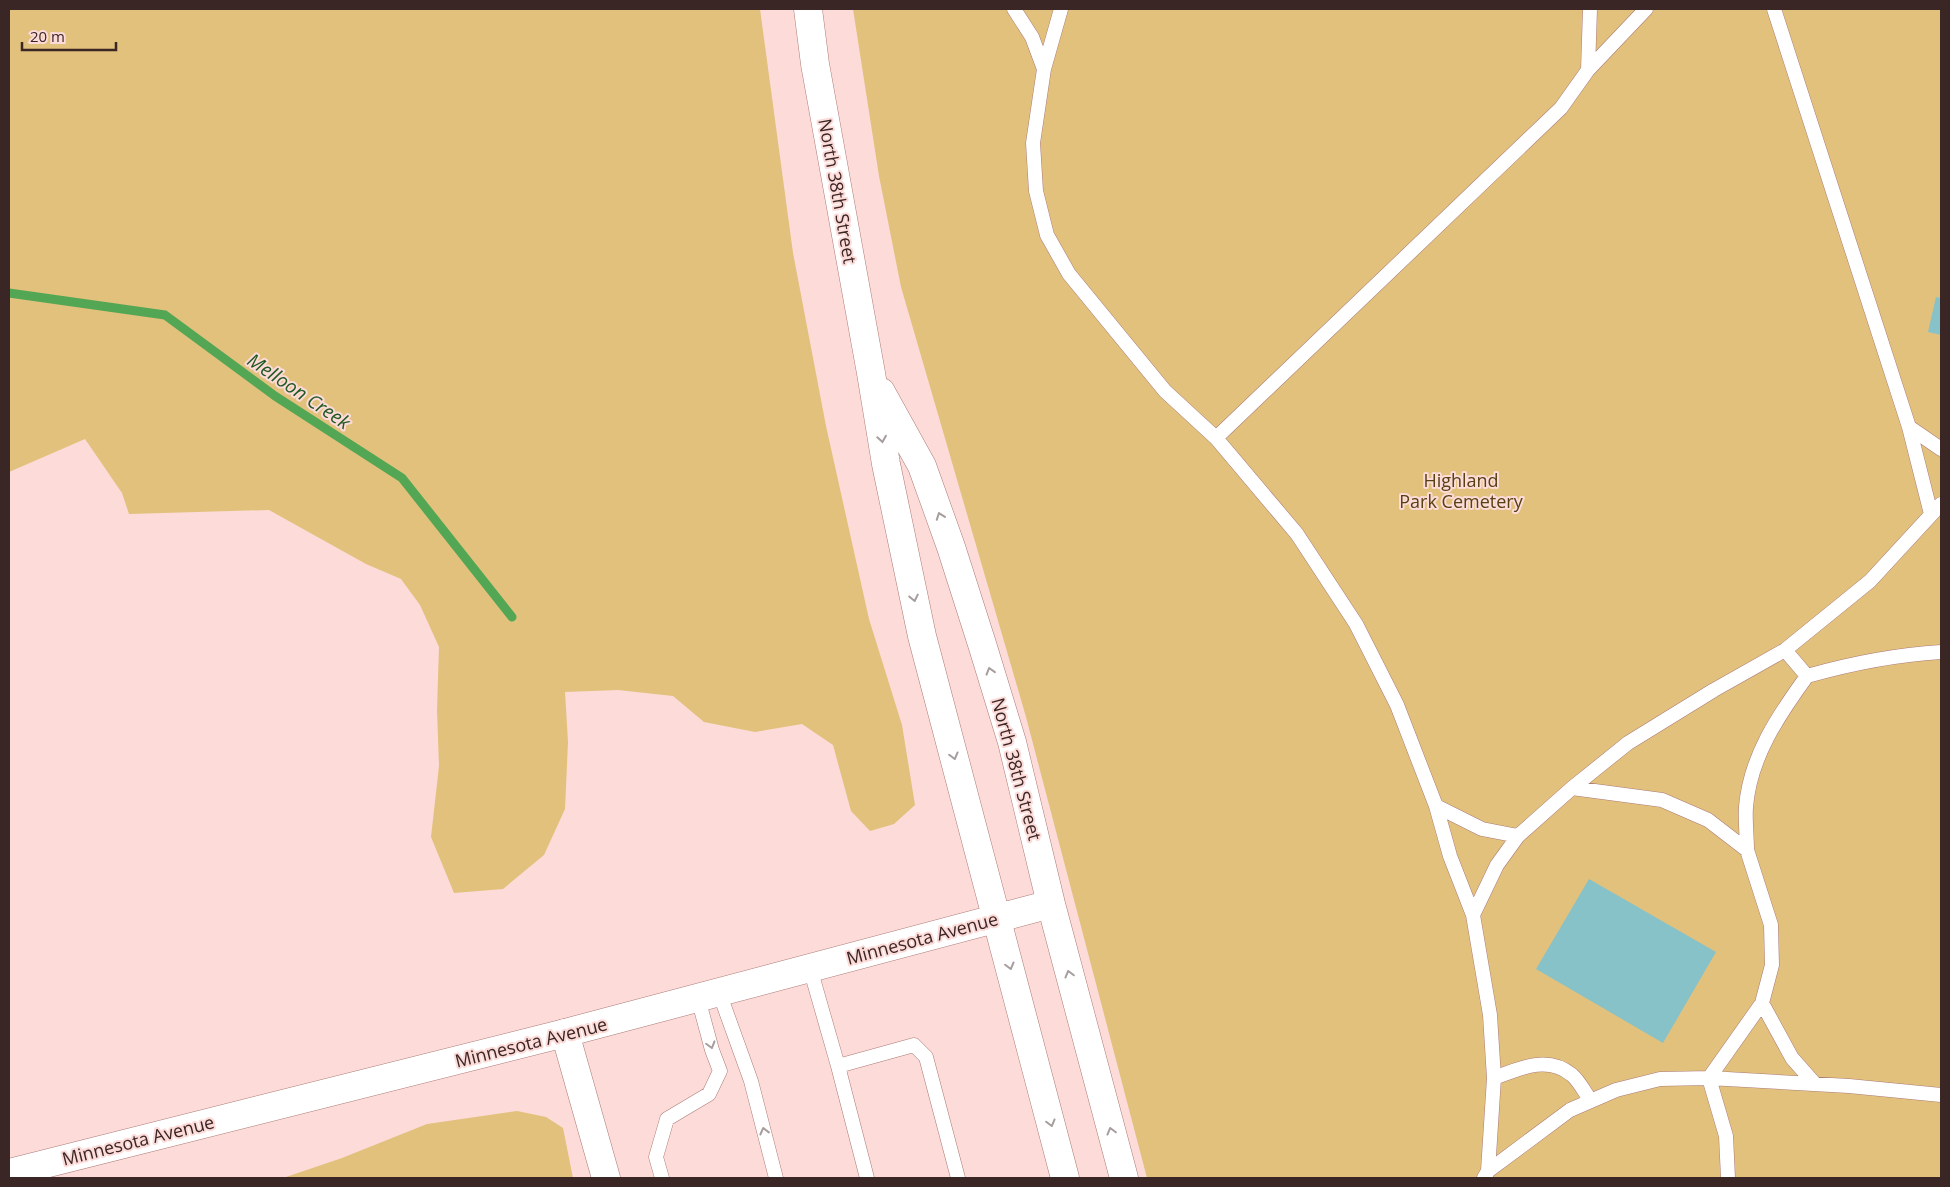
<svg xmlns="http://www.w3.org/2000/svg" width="1950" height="1187" font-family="'Open Sans',sans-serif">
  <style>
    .green { fill: #e2c17d }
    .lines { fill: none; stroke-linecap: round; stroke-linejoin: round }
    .stream { stroke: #53a654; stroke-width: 9 }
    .building { fill: #87c2c8 }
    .service-casing { stroke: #ac7b77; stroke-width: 15 }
    .minor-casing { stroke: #ac7b77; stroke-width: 29 }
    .secondary-casing { stroke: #ac7b77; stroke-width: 29 }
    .service { stroke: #fff; stroke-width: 14 }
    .minor { stroke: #fff; stroke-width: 28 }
    .secondary { stroke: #fff; stroke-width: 28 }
    .oneway { stroke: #a69d9d }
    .labels { text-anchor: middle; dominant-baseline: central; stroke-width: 4; stroke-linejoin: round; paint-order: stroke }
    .street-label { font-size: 18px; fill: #3a2625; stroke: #fcdbd8 }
    .park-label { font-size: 18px; fill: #564112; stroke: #fcdbd8 }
    .water-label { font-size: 19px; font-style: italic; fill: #215923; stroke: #fcdbd8 }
  </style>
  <rect width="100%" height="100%" fill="#fcdbd8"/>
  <path class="green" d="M9 9H760L793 253 826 426 869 619 902 725 915 805 894 824 870 831 851 811 833 745 802 724 755 732 704 722 673 696 618 690 565 692 568 742 565 809 544 855 503 889 454 893 431 837 439 766 437 710 439 647 420 605 401 579 366 564 269 510 129 514 122 493 85 439 9 472Z
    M853 9H1941V1178H1147L1026 717 901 287 879 176Z
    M517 1111 546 1117 563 1128 573 1178H283L342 1158 427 1124Z"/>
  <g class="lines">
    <path class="stream" d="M9 293 165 315 275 396 402 478 512 617"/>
  </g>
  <path class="building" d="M1936 297 1941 298V335L1928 332Z
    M1589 879 1716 952 1663 1043 1536 969Z"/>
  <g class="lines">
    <defs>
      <path id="service" d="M1014 9 1032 37 1044 69 1033 143 1036 191 1047 235 1069 274 1165 391 1216 438 1297 534 1356 624 1397 705 1436 806 1482 829 1518 836
        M1774 9 1909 427 1931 514
        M1044 69 1061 9
        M1588 70 1646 9
        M1909 427 1941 449
        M1216 438 1561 108 1588 70 1590 9
        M1785 650 1807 676C1853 663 1893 655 1941 652
        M1572 788 1628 743 1714 690 1785 650 1870 581 1941 504
        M1436 806 1450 856 1473 915 1490 1015 1494 1078 1488 1171
        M1747 850C1747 836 1745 821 1746 807 1750 757 1778 716 1807 676
        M1473 915 1497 865 1518 836 1572 788 1662 800 1708 820 1747 850 1771 925 1772 965 1762 1003 1709 1078 1660 1079 1616 1090 1570 1110 1488 1171 1484 1178
        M810 968 838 1066
        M719 992 751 1081 776 1178
        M1762 1003 1792 1058 1815 1084
        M1494 1078C1520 1068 1548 1055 1572 1075 1580 1082 1585 1093 1591 1101
        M662 1178 656 1157 667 1119 709 1094 720 1071 712 1050 698 998
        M867 1178 838 1066 914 1045 926 1057 958 1178
        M1728 1178 1726 1136 1709 1078 1849 1086 1941 1095"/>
      <path id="minor" d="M565 1033 606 1178"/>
      <path id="secondary" d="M808 9 815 64 871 373 886 464 922 636 1065 1178
        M881 392 922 466 951 547 982 644 1012 742 1051 904 1124 1178
        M9 1173 565 1033 1051 904"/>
    </defs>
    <use href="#service" class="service-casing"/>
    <use href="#minor" class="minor-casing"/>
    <use href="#secondary" class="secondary-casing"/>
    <use href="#service" class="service"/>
    <use href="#minor" class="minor"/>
    <use href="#secondary" class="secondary"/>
  </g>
  <defs><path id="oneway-chevron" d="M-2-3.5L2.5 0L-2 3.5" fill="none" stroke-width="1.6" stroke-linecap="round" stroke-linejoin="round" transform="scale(1.25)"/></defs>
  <g class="oneway">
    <use href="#oneway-chevron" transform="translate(882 439) rotate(81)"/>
    <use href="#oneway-chevron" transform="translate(940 516) rotate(-110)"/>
    <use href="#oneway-chevron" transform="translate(914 598) rotate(78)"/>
    <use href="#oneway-chevron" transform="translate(990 671) rotate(-107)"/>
    <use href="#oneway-chevron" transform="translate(954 756) rotate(75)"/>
    <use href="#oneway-chevron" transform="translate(1010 966) rotate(75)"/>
    <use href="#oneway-chevron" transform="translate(1069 974) rotate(-105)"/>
    <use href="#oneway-chevron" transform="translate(711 1045) rotate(74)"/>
    <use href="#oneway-chevron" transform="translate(1051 1123) rotate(75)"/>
    <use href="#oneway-chevron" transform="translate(764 1131) rotate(-104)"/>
    <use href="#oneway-chevron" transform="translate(1111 1131) rotate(-105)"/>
  </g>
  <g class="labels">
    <g class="street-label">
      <text transform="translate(838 191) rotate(80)">North 38th Street</text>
      <text transform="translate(1017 769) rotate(75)">North 38th Street</text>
      <text transform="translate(922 938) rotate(-15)">Minnesota Avenue</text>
      <text transform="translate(531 1042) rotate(-14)">Minnesota Avenue</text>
      <text transform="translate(138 1140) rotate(-14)">Minnesota Avenue</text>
    </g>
    <g class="park-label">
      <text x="1461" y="480">Highland<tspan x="1461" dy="21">Park Cemetery</tspan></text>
    </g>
    <g class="water-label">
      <text transform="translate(299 391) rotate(34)">Melloon Creek</text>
    </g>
  </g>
  <rect width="1950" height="1187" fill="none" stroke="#3a2625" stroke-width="20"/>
  <path d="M22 42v8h94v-8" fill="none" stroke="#3a2625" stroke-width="2.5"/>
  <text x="30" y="42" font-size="15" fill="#3a2625" stroke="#fcdbd8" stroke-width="4" paint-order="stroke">20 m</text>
</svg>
